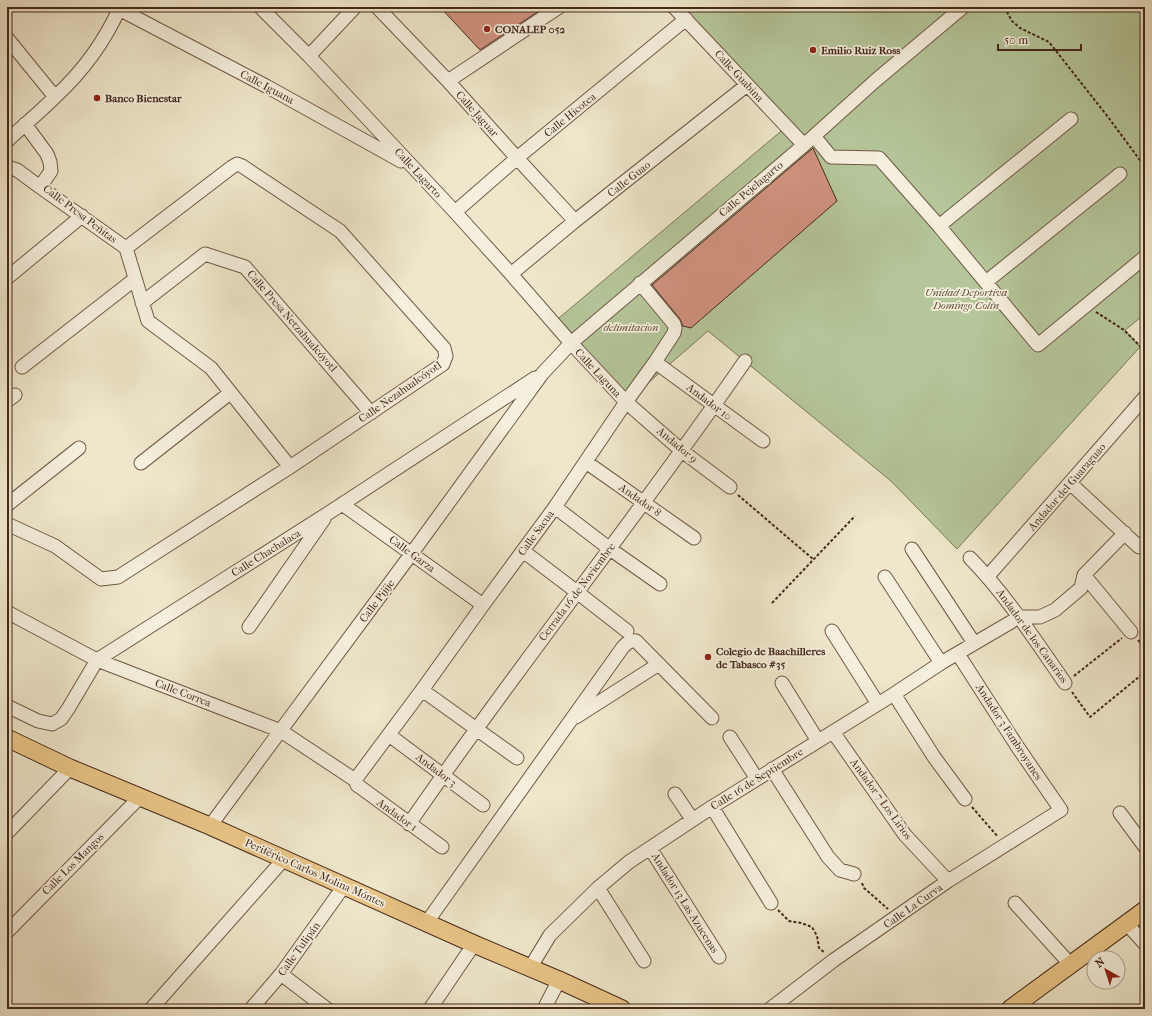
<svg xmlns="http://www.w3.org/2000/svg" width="1152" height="1016" font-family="'IM FELL French Canon',serif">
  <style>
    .green { fill: #b5c69a; stroke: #7d785a }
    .building { fill: #d0927e; stroke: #45291a }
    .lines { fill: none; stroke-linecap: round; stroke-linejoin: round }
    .minor-casing { stroke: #705846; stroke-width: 15 }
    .major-casing { stroke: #45291a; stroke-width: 19 }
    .path { stroke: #45291a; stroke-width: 2; stroke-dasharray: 3 2; stroke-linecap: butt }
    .minor { stroke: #f5efdd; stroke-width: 13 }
    .major { stroke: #e8c486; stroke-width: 17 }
    .poi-dot { fill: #8f2418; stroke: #f5efdd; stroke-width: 1.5 }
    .labels { text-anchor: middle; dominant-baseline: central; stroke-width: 3.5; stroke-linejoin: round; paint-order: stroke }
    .poi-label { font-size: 11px; font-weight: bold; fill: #45291a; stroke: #f5efdd; text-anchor: start }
    .street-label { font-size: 11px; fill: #45291a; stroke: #f5efdd }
    .park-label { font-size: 11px; font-style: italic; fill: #61503a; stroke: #f5efdd }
  </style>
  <rect width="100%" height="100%" fill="#efe7cb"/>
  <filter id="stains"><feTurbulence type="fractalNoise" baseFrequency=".005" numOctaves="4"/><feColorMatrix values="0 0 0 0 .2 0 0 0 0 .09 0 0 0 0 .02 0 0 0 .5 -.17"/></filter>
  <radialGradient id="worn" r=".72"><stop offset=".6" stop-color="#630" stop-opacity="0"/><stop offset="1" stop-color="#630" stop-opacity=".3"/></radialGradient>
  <path class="green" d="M674 7H1145V314L1125 330 1140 347 957 549 891 481 708 331 626 402 553 323 786 127Z"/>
  <path class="building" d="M440 7H545L480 50Z
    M813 148 837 201 691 328 683 326 680 319 652 285Z"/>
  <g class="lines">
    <defs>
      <path id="minor" d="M260 7 309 56 455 212 511 274 571 343 626 402 682 451 730 487
        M377 7 448 81 517 158 575 221
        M674 7 804 145
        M119 9 266 86 401 161
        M7 38 55 97
        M309 56 355 7
        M448 81 559 7
        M25 124 47 154 50 162 51 171 40 187 126 248 148 321 211 368 290 467
        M814 136 831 157 879 158 939 226 1038 345 1145 257
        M7 141C23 126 40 112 55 97 82 72 105 41 120 7
        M7 167 17 170 40 187
        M455 212 517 158 686 19
        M939 226 1071 119
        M511 274 575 221 747 85
        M7 278 82 216
        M986 282 1120 174
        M142 303 205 254 245 267 371 413
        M655 362 763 441
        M22 367 135 279
        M7 401 15 395
        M586 462 694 538
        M141 463 230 393
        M1070 483 1139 547 1145 542
        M342 504 483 605
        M7 505 79 448
        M555 507 610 549 660 584
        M7 524 55 546 101 579 118 577 290 467 443 364 446 356 444 348 340 231 242 166 237 164 232 167 126 248
        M912 549 974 643
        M523 551 577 592 627 631
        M970 558C1007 596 1035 640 1065 683
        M1084 575 1131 632
        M988 576 1145 397
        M885 577 941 663
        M7 612 97 660 281 731 355 780 357 785 360 787 442 847
        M1018 617H1040L1055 610 1081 588 1084 575 1125 533
        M249 627 324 519
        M832 631 878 704
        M782 683 818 741
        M422 690 517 758
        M894 694 934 757 965 799
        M7 706 38 721 52 724 61 719 68 709 97 660 327 514 535 378
        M576 717 659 664
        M833 732 905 835 948 881
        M389 735 483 805
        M730 737 757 779
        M772 769 828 857 840 870 854 874
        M355 780 422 690 483 605 555 507 626 402 655 362 674 333 675 328 674 324 640 283
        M675 794 692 819
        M712 807 771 903
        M1120 813 1145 847
        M409 824C517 667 637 518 745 361
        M210 826 412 553 542 374 571 343 804 145 875 81 963 7
        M7 833 70 768
        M650 848 719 957
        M598 888 644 961
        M1015 903 1070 964
        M427 922 623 647C627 643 630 640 636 641L712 718
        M1126 923 1145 944
        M7 932 140 797
        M530 968 550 935 598 888 629 862 712 807 894 694 941 663 1011 622
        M281 974 327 1009
        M151 1009 284 859
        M251 1009 281 974 344 886
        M430 1009 474 944
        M544 1009 559 980
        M770 1009 834 960 948 881 1061 810 1017 746 958 654"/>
      <path id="major" d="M7 738 70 768 210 826 474 944 559 980 622 1009
        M1010 1009 1145 910"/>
    </defs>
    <use href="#minor" class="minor-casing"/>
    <use href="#major" class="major-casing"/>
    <path class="path" d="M1009 7 1007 12 1012 21 1020 28 1049 42 1108 117 1145 167
      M1096 312 1124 330 1145 351
      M738 495 813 559
      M772 603 855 516
      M1140 624 1145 620
      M1138 640 1145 649
      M1074 676 1122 638
      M1072 692 1090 717 1145 672
      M972 807 998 837
      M862 883 864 888 888 909
      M778 910 789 921 801 923 812 927 817 936 819 948 825 953"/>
    <use href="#minor" class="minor"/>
    <use href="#major" class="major"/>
  </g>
  <g class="poi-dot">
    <circle cx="487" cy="29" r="4"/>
    <circle cx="813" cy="50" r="4"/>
    <circle cx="97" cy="98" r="4"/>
    <circle cx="708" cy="657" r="4"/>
  </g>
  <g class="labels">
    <g class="poi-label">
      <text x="495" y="29">CONALEP 052</text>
      <text x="821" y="50">Emilio Ruiz Ross</text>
      <text x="105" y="98">Banco Bienestar</text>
      <text x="716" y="651">Colegio de Baachilleres<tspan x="716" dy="13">de Tabasco #35</tspan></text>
    </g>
    <g class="street-label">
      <text transform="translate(739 76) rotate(47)">Calle Guabina</text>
      <text transform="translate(267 87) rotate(28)">Calle Iguana</text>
      <text transform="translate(477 114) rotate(48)">Calle Jaguar</text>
      <text transform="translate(570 115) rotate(-39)">Calle Hicotea</text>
      <text transform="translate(418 173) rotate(47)">Calle Lagarto</text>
      <text transform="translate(629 179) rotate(-38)">Calle Guao</text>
      <text transform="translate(751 189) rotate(-40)">Calle Pejelagarto</text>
      <text transform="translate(80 214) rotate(37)">Calle Presa Peñitas</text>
      <text transform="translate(292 321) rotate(49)">Calle Presa Netzahualcóyotl</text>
      <text transform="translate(598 373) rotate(47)">Calle Laguna</text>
      <text transform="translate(400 392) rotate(-35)">Calle Nezahualcóyotl</text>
      <text transform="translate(709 402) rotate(37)">Andador 10</text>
      <text transform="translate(677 445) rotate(40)">Andador 9</text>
      <text transform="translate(1067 487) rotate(-49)">Andador del Guaraguao</text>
      <text transform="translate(640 500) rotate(35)">Andador 8</text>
      <text transform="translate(536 533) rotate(-54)">Calle Sacua</text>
      <text transform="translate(266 553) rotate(-32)">Calle Chachalaca</text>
      <text transform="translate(412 554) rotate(36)">Calle Garza</text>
      <text transform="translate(577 592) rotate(-53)">Cerrada 16 de Noviembre</text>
      <text transform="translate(377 601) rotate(-53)">Calle Pijije</text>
      <text transform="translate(1032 636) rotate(54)">Andador de los Canarios</text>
      <text transform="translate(183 693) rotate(21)">Calle Correa</text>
      <text transform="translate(1009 732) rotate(57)">Andador 3 Fambroyanes</text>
      <text transform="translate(436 770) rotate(37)">Andador 3</text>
      <text transform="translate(757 779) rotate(-32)">Calle 16 de Septiembre</text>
      <text transform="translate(881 799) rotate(54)">Andador 7 Los Lirios</text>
      <text transform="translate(397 815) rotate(36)">Andador 1</text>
      <text transform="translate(73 864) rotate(-45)">Calle Los Mangos</text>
      <text transform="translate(315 873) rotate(24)">Periférico Carlos Molina Móntes</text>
      <text transform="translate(685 903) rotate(58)">Andador 13 Las Azucenas</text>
      <text transform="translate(913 906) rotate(-35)">Calle La Curva</text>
      <text transform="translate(299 949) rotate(-54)">Calle Tulipán</text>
    </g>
    <g class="park-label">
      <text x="966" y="292">Unidad Deportiva<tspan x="966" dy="13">Domíngo Colín</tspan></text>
      <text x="631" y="327">delimitacion</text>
    </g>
  </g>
  <rect width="1152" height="1016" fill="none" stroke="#efe7cb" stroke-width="24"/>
  <rect x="8" y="8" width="1136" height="1000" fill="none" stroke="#45291a" stroke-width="2"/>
  <rect x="12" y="12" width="1128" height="992" fill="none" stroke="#45291a"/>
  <g transform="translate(1106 970) rotate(321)"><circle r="19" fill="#f5efdd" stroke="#afa08f"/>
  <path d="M0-3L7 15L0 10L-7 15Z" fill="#8f2418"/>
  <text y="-6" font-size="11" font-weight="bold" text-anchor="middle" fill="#45291a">N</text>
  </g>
  <path d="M998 44v6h83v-6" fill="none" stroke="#45291a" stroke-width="2"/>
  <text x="1004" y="44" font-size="12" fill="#45291a" stroke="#f5efdd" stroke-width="3" paint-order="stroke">50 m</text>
  <rect width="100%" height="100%" filter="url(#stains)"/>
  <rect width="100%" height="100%" fill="url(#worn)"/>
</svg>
